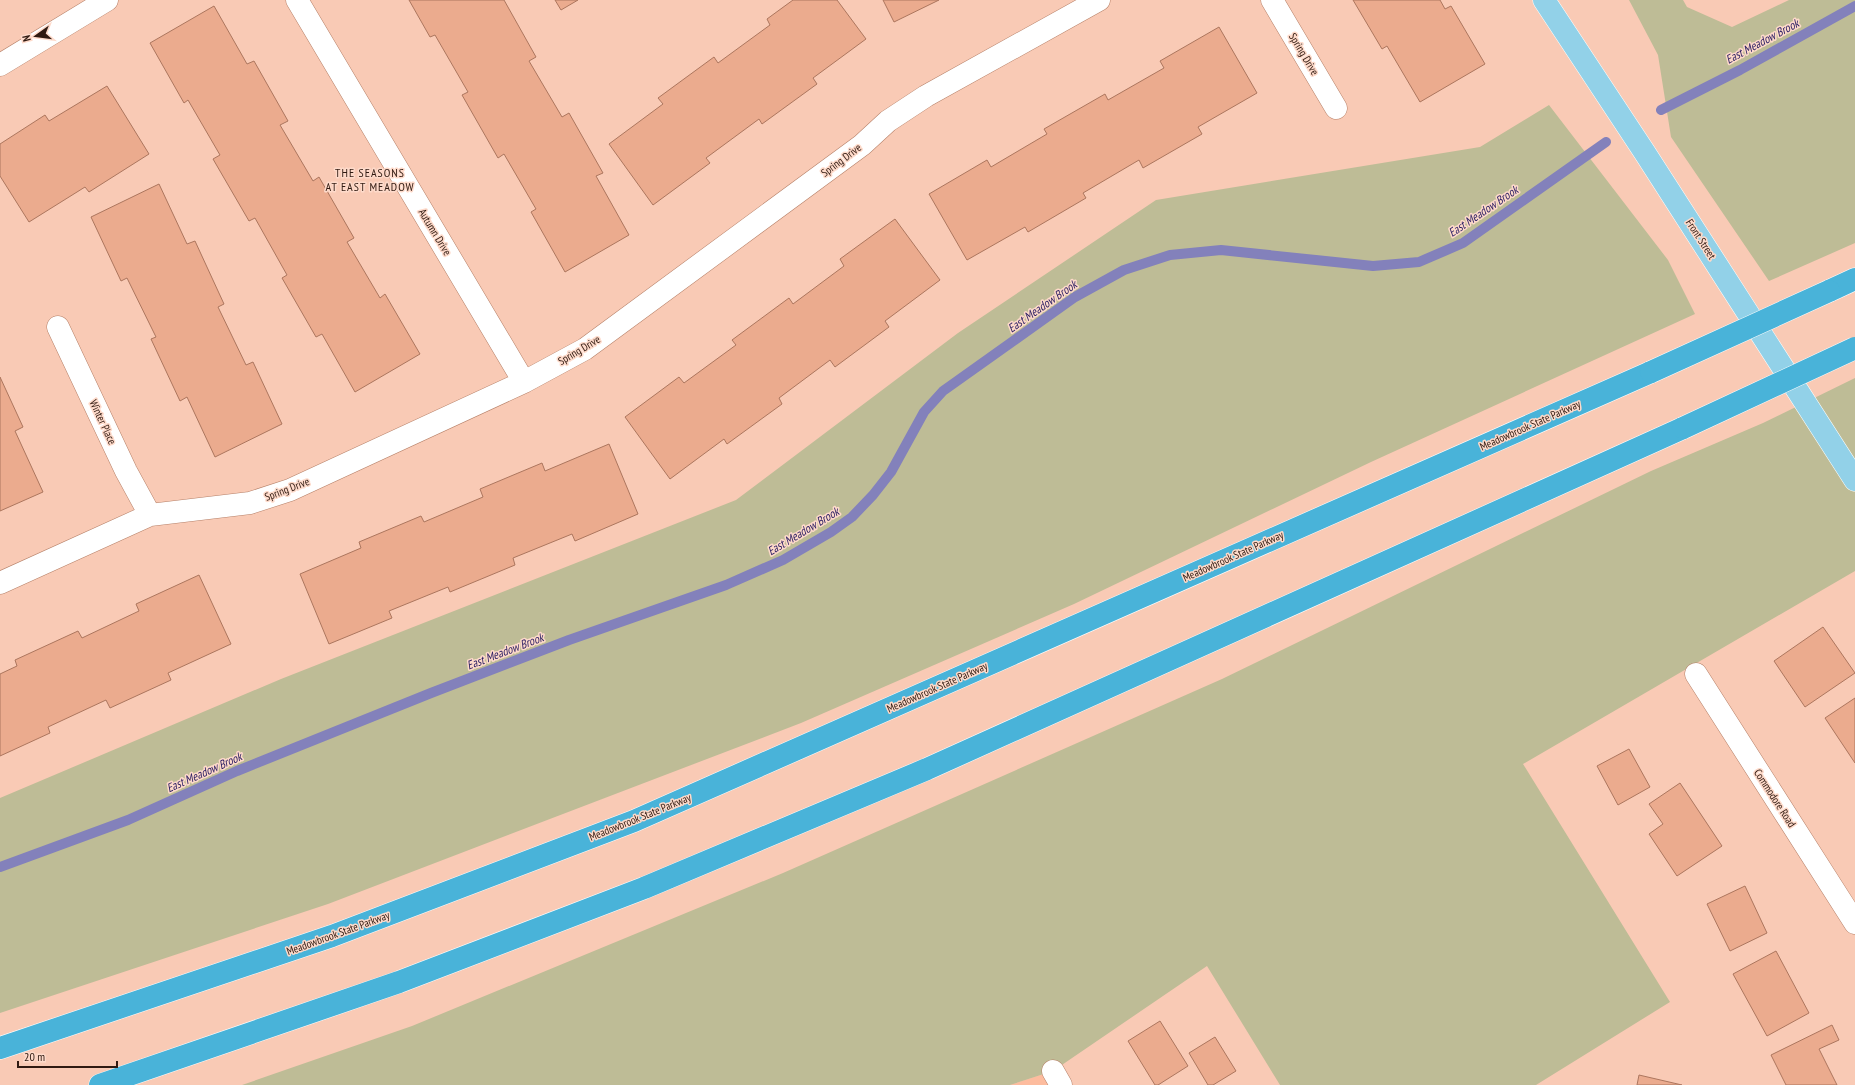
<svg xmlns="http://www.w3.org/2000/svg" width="1855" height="1085" font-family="'PT Sans Narrow',sans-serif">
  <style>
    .built { fill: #fdbc9e }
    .green { fill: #bebc96 }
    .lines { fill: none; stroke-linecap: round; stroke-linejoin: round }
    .stream { stroke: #8381bb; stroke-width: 10 }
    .building { fill: #ebab8e; stroke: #ac765e }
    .minor-casing { stroke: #b68068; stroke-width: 23 }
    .major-casing { stroke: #fff; stroke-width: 23 }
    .highway-casing { stroke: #fff; stroke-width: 23 }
    .minor { stroke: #fff; stroke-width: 22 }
    .major { stroke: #92d1e8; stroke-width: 22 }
    .highway { stroke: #49b3d9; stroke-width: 22 }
    .highway-bridge-casing { stroke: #fff; stroke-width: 23; stroke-linecap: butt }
    .highway-bridge { stroke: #49b3d9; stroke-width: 22 }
    .labels { text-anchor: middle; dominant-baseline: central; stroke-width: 3; stroke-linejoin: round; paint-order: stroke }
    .street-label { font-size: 11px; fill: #301a11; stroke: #fedaca }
    .water-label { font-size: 12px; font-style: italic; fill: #2a1d62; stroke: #fedaca }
    .neighbourhood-label { font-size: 12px; letter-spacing: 1px; fill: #301a11; stroke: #fedaca }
  </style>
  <rect width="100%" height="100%" fill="#f9cab5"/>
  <path class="built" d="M1053 1071 1061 1085H1010Z"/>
  <path class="green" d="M1629 0H1683L1687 7 1732 27 1789 0H1855V243L1769 281 1671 137 1658 55Z
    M1549 105 1668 260 1695 314 1371 462 1074 604 801 723 328 904 0 1013V798L281 679 736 500 958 333 1156 200 1480 147Z
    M1855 378V571L1523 764 1670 1002 1536 1085H1280L1207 966 1053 1071 1010 1085H242L412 1026 783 873 1222 679 1651 471 1763 423Z"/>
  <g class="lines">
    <path class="stream" d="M1661 110 1740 70 1855 6
      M0 867 128 820 237 771 431 693 569 640 726 585 783 560 831 532 852 517 873 495 891 472 924 412 943 391 1075 297 1124 270 1170 255 1221 250 1373 266 1419 262 1463 243 1606 142"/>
  </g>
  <path class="building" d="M409 0H504L536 57 529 61 562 117 569 113 603 173 596 176 629 235 565 272 531 212 536 209 504 154 498 158 462 95 468 92 435 35 430 37Z
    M555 0H578L561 10Z
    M793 0H837L866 39 813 78 817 84 762 124 759 119 706 158 710 163 653 205 609 144 663 104 658 98 714 57 718 63 770 25 767 19Z
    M883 0H939L894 22Z
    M1353 0H1440L1445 9 1451 6 1485 64 1420 102 1387 46 1382 49Z
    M214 6 247 64 254 61 288 121 280 125 313 181 319 177 354 238 347 242 380 298 385 294 420 354 355 392 322 334 316 337 282 278 287 275 255 218 249 221 213 159 220 155 188 100 184 103 150 43Z
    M1219 27 1257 93 1198 127 1202 134 1143 168 1139 160 1083 193 1086 198 1028 232 1025 227 967 260 929 194 987 160 991 167 1047 134 1044 129 1105 94 1108 100 1164 68 1160 61Z
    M107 86 149 154 89 192 85 187 29 222 0 176V144L45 115 49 121Z
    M159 184 187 244 195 241 224 304 218 307 246 365 253 362 282 424 215 457 187 397 180 401 151 339 156 337 127 278 121 281 91 217Z
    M895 219 940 280 885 321 889 327 835 367 830 360 779 398 782 404 727 444 724 439 670 479 625 417 679 377 684 383 736 345 732 340 789 298 793 304 844 266 840 259Z
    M0 377 23 427 15 431 43 492 0 511Z
    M609 444 638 514 575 541 572 534 513 558 515 565 450 592 448 587 389 611 392 618 329 644 300 574 361 548 359 542 421 516 424 522 483 497 480 489 542 463 545 471Z
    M199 575 231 644 168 673 171 680 110 708 106 700 48 727 50 733 0 756V674L17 666 15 660 78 631 82 638 139 611 136 604Z
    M1823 627 1855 673 1805 707 1774 661Z
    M1855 698V763L1825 718Z
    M1629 749 1650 787 1618 805 1597 766Z
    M1680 783 1722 846 1677 876 1649 834 1663 824 1649 804Z
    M1745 886 1767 933 1730 951 1707 904Z
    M1776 951 1809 1013 1767 1036 1733 974Z
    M1160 1021 1188 1066 1158 1085H1155L1128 1041Z
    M1832 1025 1839 1040 1819 1049 1837 1085H1786L1771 1055Z
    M1215 1037 1236 1071 1213 1085H1208L1189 1053Z
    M1639 1075 1682 1085H1637Z"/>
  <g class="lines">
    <defs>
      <path id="minor" d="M297 0 524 382
        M1272 0 1336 108
        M0 65 107 0
        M58 327 126 471 150 515
        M0 583 150 515 250 503 290 490 524 382 585 349 862 145 888 121 926 96 1099 0
        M1696 674 1855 923
        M1053 1071 1061 1085"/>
      <path id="major" d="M1544 0 1645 153 1855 480"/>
      <path id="highway" d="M1829 291 1855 279
        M0 1048 332 936 634 821 1651 372
        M100 1085 399 982 644 888 927 769 1683 428"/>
    </defs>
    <use href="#minor" class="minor-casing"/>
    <use href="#major" class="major-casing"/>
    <use href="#highway" class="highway-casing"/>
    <use href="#minor" class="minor"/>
    <use href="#major" class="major"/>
    <use href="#highway" class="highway"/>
    <defs>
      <path id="highway-bridge" d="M1651 372 1829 291
        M1683 428 1855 348"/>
    </defs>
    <use href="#highway-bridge" class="highway-bridge-casing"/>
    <use href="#highway-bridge" class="highway-bridge"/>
  </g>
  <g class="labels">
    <g class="street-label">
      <text transform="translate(1304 54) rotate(59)">Spring Drive</text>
      <text transform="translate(841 160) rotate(-37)">Spring Drive</text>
      <text transform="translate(435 232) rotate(59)">Autumn Drive</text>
      <text transform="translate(1701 239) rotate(57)">Front Street</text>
      <text transform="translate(579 350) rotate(-31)">Spring Drive</text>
      <text transform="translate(103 422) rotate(65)">Winter Place</text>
      <text transform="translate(1530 425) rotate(-24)">Meadowbrook State Parkway</text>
      <text transform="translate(287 489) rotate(-21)">Spring Drive</text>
      <text transform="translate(1233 556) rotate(-24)">Meadowbrook State Parkway</text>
      <text transform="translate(937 687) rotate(-24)">Meadowbrook State Parkway</text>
      <text transform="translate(1775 798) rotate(57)">Commodore Road</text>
      <text transform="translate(640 817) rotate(-22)">Meadowbrook State Parkway</text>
      <text transform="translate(338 933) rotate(-20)">Meadowbrook State Parkway</text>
    </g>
    <g class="water-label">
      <text transform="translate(1762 41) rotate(-28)">East Meadow Brook</text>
      <text transform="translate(1483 211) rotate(-34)">East Meadow Brook</text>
      <text transform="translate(1042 306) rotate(-35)">East Meadow Brook</text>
      <text transform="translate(803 531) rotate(-31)">East Meadow Brook</text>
      <text transform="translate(505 651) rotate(-21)">East Meadow Brook</text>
      <text transform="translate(204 772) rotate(-24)">East Meadow Brook</text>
    </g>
    <g class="neighbourhood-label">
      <text x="370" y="172">THE SEASONS<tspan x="370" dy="14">AT EAST MEADOW</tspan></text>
    </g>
  </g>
  <g transform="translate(36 36) rotate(256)" stroke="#fedaca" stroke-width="3" paint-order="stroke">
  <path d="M0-3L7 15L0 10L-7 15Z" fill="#301a11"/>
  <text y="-6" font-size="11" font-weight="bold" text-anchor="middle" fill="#301a11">N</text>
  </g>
  <path d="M18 1061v6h99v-6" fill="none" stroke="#301a11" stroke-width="2"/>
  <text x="24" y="1061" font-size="12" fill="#301a11" stroke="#fedaca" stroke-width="3" paint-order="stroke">20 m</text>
</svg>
